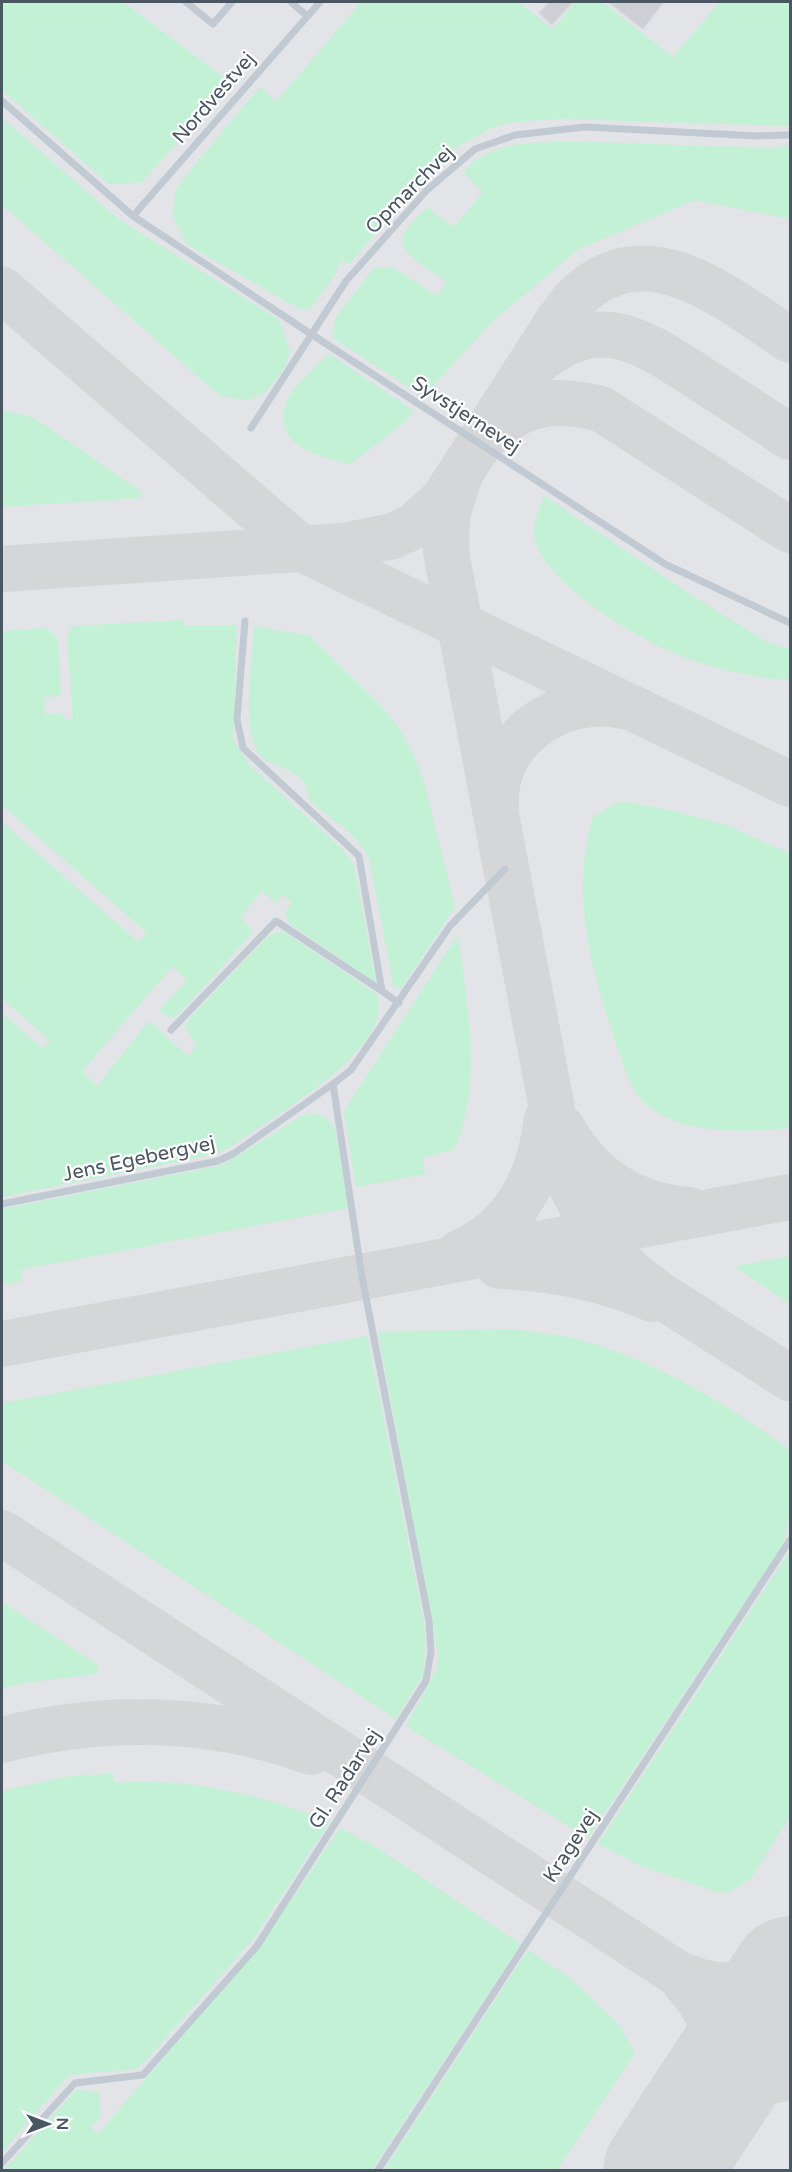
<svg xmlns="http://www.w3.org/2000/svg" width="792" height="2172" font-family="'Varela Round',sans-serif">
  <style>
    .airport { fill: #e2e4e7 }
    .green { fill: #c3f1d5 }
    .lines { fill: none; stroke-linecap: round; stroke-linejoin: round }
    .taxiway { stroke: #d5d6d8; stroke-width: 46 }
    .runway { stroke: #d5d6d8; stroke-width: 117 }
    .building { fill: #cdcfd5; stroke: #d7d9de; stroke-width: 1.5 }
    .lane { stroke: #c1cad2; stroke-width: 7 }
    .labels { text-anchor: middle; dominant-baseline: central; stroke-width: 4.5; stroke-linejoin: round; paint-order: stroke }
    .street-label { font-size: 20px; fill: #4a5661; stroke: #fff }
  </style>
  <rect width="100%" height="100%" fill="#f5f3f3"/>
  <path class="airport" d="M2 2H790V2170H2Z"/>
  <path class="green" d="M2 2H123L231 83 141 183 109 184 2 90Z
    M361 2H518L553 29 576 2H602L673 57 720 2H790V126L559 119 513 122 493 127 458 146 429 173 349 264 341 260 335 275 310 309H300L196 250 186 243 172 213 176 190 182 180 260 87 276 102Z
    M2 118 117 218 279 320 290 351 285 367 265 393 249 400 220 396 2 205Z
    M563 141 773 148 790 145V219L695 200 579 249 495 319 423 397 332 337 336 317 374 268 392 267 438 296 446 281C435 273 397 253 403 236 407 226 420 215 427 207L454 227 483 192 463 173C486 142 529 143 563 141Z
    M329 354 414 411 403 424 350 464C316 456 268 445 288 399 296 382 316 367 329 354Z
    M2 411 29 416 49 428 142 492 139 498 2 507Z
    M544 496 693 596 767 642 790 649V680C753 678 714 669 679 655 639 639 534 579 534 531 534 520 541 506 544 496Z
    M184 620V625H237L233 740 249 765 344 851 354 866 376 983 289 923 285 912 292 902 282 895 276 903 261 891 241 917 253 932 177 1016 169 1018 160 1009 187 981 173 966 82 1071 97 1086 149 1021 188 1056 197 1046 185 1027 189 1019 267 937 275 933 284 932 378 995C378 1003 379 1015 376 1022 357 1070 272 1117 230 1147L215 1154 2 1197V1013L43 1049 50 1041 2 998V822L138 942 147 933 2 805V631L46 628 58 639 61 696 44 697 45 715 63 713 65 720 73 718 67 635 73 626Z
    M254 626 310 636 383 708 399 728 413 753 425 786 455 907 402 987 394 988 369 858C357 834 333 820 313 804 306 797 308 786 302 780 289 767 271 765 262 757 239 736 253 657 254 626Z
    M627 802 674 811 729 826 790 854V1128C746 1132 677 1136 642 1101 629 1087 622 1061 616 1043 591 969 570 895 593 817L616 803Z
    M458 935C467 1004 483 1085 454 1150L423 1157 425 1174 356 1187 344 1111Z
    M314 1113 326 1117 335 1130 349 1208 20 1270 22 1281 2 1284V1209L223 1165 303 1115Z
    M790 1256V1304L735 1267 741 1265Z
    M507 1329C532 1332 556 1334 580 1340 655 1360 728 1405 790 1450V1509L784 1543 588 1838 406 1726 437 1669V1648L378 1332Z
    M367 1336 425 1629 424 1673 396 1719 2 1461V1403Z
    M790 1551V1817L751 1878 731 1891 720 1893 639 1865 598 1844Z
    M2 1602 98 1665 97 1674 23 1683 2 1689Z
    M113 1773 114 1782C193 1778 256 1794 330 1821L254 1938 148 2058 136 2069 69 2075 2 2152V1791L65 1777Z
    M340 1828 376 1847 521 1944 372 2170H4L76 2090 99 2092 101 2117 90 2127 98 2134 261 1945Z
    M528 1950 569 1977 618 2024 635 2053 557 2170H384Z"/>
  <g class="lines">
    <path class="taxiway" d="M2 290 302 549 790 784
      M532 366C598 310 638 338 701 379 731 398 761 418 790 437
      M490 433C524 400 556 398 601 409L790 530
      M460 475 447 515 446 552 564 1172 596 1233 628 1270 660 1295 790 1378
      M2 569 343 546 393 536 414 526 443 500 558 321C565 313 570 303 578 296 648 229 730 301 790 340
      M496 803C493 738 563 692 623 706
      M563 1129C590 1178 634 1206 689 1210
      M459 1253C516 1229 540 1177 547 1119
      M499 1266C552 1268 604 1278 652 1299
      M2 1344 790 1197
      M2 1533 790 2047
      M2 1740C103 1714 212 1715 311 1752
      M690 1978C726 1993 762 1984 790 1959
      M685 1983C711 2009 723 2047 712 2083 708 2096 700 2109 694 2122
      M694 2122C724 2100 752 2080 790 2078"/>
    <path class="runway" d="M662 2170 790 1975"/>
  </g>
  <path class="building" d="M549 2H573L552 25 539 13Z
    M608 2H664L643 29Z"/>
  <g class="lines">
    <path class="lane" d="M186 2 213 24 232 2
      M291 2 307 16
      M2 101 133 216 311 334 665 564 790 623
      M133 216 320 2
      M251 428 346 281 427 190 475 149 515 135 585 127 757 136 790 135
      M245 621 237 719 243 748 359 856 382 991 399 1003
      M171 1030 276 921 382 991
      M2 1204 218 1161 233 1154 333 1084
      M2 2163 75 2083 143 2075 257 1946 426 1681 431 1652 429 1621 362 1277 333 1084 351 1070 450 926 505 869
      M378 2170 790 1540"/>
  </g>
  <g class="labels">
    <g class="street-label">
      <text transform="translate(214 98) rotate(-49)">Nordvestvej</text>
      <text transform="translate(410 190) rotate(-45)">Opmarchvej</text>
      <text transform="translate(466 415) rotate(33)">Syvstjernevej</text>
      <text transform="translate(139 1159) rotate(-12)">Jens Egebergvej</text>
      <text transform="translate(345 1779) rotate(-57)">Gl. Radarvej</text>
      <text transform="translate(571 1846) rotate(-57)">Kragevej</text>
    </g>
  </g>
  <rect width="792" height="2172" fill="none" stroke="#4a5661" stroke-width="6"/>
  <g transform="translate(48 2124) rotate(90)" stroke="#ffffff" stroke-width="4.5" paint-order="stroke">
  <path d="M0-4.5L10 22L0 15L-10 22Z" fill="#4a5661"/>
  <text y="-9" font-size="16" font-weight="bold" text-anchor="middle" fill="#4a5661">N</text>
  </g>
</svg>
